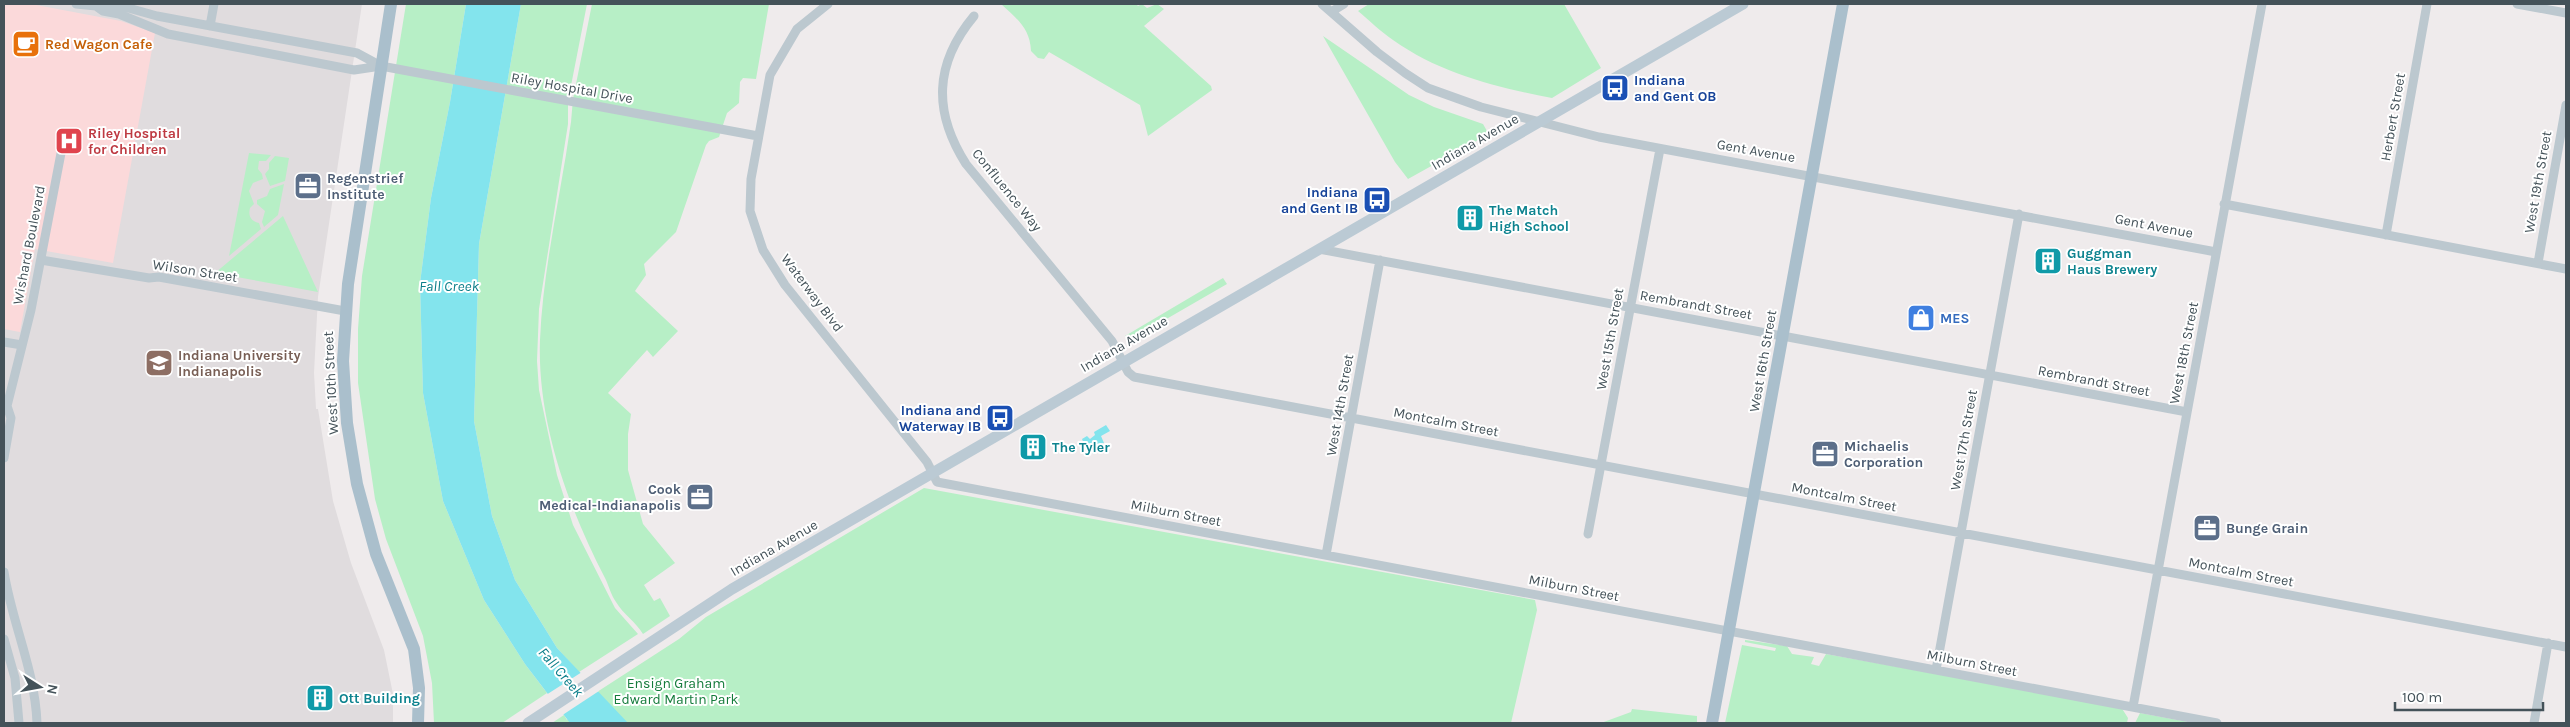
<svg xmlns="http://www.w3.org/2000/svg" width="2570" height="727" font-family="Karla,sans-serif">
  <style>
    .education { fill: #e0dcde }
    .medical { fill: #fbd9da }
    .green { fill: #b7efc6 }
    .water { fill: #83e4ed }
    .pier { fill: #efebec }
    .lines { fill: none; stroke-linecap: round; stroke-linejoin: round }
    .street { stroke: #bcc8cf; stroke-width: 9 }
    .secondary { stroke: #bbcad4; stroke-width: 11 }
    .primary { stroke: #aabfcc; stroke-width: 12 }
    .labels { text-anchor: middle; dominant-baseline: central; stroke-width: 4; stroke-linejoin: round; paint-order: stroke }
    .food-label { font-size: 14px; font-weight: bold; fill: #c56008; stroke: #fff; text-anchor: start }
    .transit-label { font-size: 14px; font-weight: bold; fill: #164399; stroke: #fff; text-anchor: end }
    .street-label { font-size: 14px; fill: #445259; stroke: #fff }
    .health-label { font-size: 14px; font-weight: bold; fill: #be3a42; stroke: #fff; text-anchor: start }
    .service-label { font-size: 14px; font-weight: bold; fill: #4e5e75; stroke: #fff; text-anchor: start }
    .culture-label { font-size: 14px; font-weight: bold; fill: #0d838f; stroke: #fff; text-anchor: start }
    .shop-label { font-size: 14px; font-weight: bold; fill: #366cbe; stroke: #fff; text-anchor: start }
    .education-label { font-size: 14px; font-weight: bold; fill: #785e54; stroke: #fff; text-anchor: start }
    .park-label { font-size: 14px; fill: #147b3b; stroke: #fff }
    .water-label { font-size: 15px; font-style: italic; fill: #0b7e89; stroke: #fff }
  </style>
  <rect width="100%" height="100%" fill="#efebec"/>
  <path class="education" d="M4 4H362L318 297 314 373 316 409H318L333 501 351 563 384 650 393 694V723H4Z"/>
  <path class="medical" d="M4 4H31L121 21 155 33 113 263 35 249 20 332 4 329Z"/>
  <path class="green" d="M406 4H466L450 102 431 198 420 283 423 393 443 501 484 600 525 664 547 693 502 723H434L432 683 423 636 386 539 375 499 358 383V329L362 276Z
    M521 4H587L568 101V124L539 309 537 361 539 390 557 475 573 525 615 608 638 634 579 672 557 648 515 580 492 516 474 421 479 244Z
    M592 4H769L756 79 743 78 740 82 739 103 727 113 719 137 709 141 706 145 676 232 644 264 646 275 635 291 678 331 653 357 647 350 608 393 631 414 628 434V470L643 524 675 563 644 585 654 601 660 598 670 616 643 634C636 622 623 614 616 602 611 595 609 586 605 578 568 507 537 421 540 340 543 267 561 194 571 122L573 99Z
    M1001 4H1136L1138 6 1142 4 1147 8 1157 4 1164 9 1144 26 1211 86 1212 90 1148 136 1140 105 1049 52 1044 59 1038 58 1031 51C1030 28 1017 19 1001 4Z
    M1369 4H1564L1601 68 1552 98C1496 87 1441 74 1393 40 1381 32 1369 20 1358 11Z
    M1323 36 1409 95 1434 107 1483 124 1487 131V135L1408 179 1395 162Z
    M249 153 271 155 266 161H259L258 169 262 174 263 179 253 183 249 191 254 204 250 208C248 216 251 221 259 223L261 229 229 256Z
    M275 156 289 158 285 181 270 186 265 174 269 169V163Z
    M284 184 278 215 264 227 262 222 265 211 257 204V200L267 196 270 189Z
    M283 216 318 292 215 273Z
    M1223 278 1227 284 1137 336H1125Z
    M924 488 1535 600 1537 610 1511 723H552L564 715 567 720 602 698 597 692 679 639 706 617Z
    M1745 640 1787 646 1792 654 1814 657 1811 664 1819 666 1826 654 2121 707 2128 718 2127 723H1725L1742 645 1775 651 1776 648 1745 642Z
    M1632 709 1697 716V723H1601L1631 712Z
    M2140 713 2194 723H2135Z"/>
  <path class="water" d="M466 4H521L479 244 474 421 492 516 515 580 557 648 628 723H570L525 664 484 600 443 501 423 393 420 283 431 198 450 102Z
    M1106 425 1110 431 1101 436 1104 443 1097 444 1099 450 1093 454 1089 448 1086 449 1082 439 1087 436 1090 439 1095 435 1094 432Z"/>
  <path class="pier" d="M582 672 599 691 561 716 546 695Z"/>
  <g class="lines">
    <path class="street" d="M76 4 96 6 112 4
      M114 4 157 16 357 53 381 66 758 136
      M828 4 797 29 770 75 751 179 750 211 763 250 785 285 927 462 937 482 2217 723
      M1322 4 1377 52 1405 73 1428 88 1481 107 1599 137 2216 252
      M2517 4 2566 13
      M96 6 103 11 119 14 168 34 354 70 381 66
      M1331 12 1344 4
      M974 16C934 64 933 112 966 164L1112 341 1128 372 1134 377 2566 647
      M210 26 214 4
      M2224 204 2566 269
      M2386 235 2427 4
      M1319 249 2187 412
      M41 260 149 278 159 277 345 311
      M2538 263 2566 105
      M4 342 22 345
      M4 458 11 418 7 406 31 310 62 148
      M1588 534 1660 149
      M1326 555 1380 260
      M4 572C12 623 35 670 37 723
      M4 639 15 678 19 723
      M1936 670 2019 214
      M2133 707 2262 4
      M2534 723 2548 643"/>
    <path class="secondary" d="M528 723 732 589 1743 4"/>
    <path class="primary" d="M391 4 348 284 343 361 347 423 357 484 376 554 414 649 419 688 418 723
      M1712 723 1843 4"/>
  </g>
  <defs>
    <symbol id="cafe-square" viewBox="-11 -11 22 22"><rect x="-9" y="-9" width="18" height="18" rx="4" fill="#e8710a" stroke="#fff"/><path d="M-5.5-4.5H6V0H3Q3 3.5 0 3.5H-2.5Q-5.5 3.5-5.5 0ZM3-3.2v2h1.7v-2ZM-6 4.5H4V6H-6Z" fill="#fff"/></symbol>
    <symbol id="bus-square" viewBox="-11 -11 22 22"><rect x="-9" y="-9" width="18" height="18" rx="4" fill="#1a4fb4" stroke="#fff"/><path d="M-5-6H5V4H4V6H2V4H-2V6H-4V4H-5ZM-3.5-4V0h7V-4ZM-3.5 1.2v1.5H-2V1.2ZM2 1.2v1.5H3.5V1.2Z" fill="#fff"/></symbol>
    <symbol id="hospital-square" viewBox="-11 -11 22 22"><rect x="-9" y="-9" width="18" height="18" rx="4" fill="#e0444e" stroke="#fff"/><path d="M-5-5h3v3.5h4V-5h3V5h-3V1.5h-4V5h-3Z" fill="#fff"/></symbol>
    <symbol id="office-square" viewBox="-11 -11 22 22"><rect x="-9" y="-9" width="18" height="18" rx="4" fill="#5c6f8a" stroke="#fff"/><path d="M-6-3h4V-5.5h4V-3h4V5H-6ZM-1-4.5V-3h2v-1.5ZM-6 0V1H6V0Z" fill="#fff"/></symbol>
    <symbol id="building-square" viewBox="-11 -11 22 22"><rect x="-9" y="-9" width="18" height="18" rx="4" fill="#0f9aa8" stroke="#fff"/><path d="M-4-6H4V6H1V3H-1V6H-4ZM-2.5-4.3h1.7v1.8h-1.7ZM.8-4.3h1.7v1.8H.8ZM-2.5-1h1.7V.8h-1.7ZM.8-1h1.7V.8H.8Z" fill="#fff"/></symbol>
    <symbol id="shop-square" viewBox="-11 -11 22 22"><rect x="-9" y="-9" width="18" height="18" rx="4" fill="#3f7fe0" stroke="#fff"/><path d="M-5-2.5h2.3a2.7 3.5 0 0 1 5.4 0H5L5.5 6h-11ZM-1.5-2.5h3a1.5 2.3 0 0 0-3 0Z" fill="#fff"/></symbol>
    <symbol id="university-square" viewBox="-11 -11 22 22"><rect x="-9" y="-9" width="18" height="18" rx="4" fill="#8d6e63" stroke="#fff"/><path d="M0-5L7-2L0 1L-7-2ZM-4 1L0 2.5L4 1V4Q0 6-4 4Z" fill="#fff"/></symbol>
  </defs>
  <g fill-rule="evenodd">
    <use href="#cafe-square" x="10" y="28" width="32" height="32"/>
    <use href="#bus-square" x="1599" y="72" width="32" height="32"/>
    <use href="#hospital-square" x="53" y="125" width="32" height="32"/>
    <use href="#office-square" x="292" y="170" width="32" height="32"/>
    <use href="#bus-square" x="1361" y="184" width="32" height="32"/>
    <use href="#building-square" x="1454" y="202" width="32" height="32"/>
    <use href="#building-square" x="2032" y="245" width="32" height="32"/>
    <use href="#shop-square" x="1905" y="302" width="32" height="32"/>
    <use href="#university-square" x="143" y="347" width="32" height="32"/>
    <use href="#bus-square" x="984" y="402" width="32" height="32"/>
    <use href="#building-square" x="1017" y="431" width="32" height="32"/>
    <use href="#office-square" x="1809" y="438" width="32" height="32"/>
    <use href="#office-square" x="684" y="481" width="32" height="32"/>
    <use href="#office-square" x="2191" y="512" width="32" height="32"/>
    <use href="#building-square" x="304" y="682" width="32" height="32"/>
  </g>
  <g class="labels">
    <g class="food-label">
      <text x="45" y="44">Red Wagon Cafe</text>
    </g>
    <g class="transit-label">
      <text x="1634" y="80" text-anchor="start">Indiana<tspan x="1634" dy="16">and Gent OB</tspan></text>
      <text x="1358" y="192">Indiana<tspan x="1358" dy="16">and Gent IB</tspan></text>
      <text x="981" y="410">Indiana and<tspan x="981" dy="16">Waterway IB</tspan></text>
    </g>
    <g class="street-label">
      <text transform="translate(572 88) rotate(10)">Riley Hospital Drive</text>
      <text transform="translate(2393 117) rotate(-80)">Herbert Street</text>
      <text transform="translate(1475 142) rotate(-30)">Indiana Avenue</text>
      <text transform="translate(1756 151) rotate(10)">Gent Avenue</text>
      <text transform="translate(2538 182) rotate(-80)">West 19th Street</text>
      <text transform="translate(1007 190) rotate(51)">Confluence Way</text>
      <text transform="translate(2154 226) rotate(11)">Gent Avenue</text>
      <text transform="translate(29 245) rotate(-79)">Wishard Boulevard</text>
      <text transform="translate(195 271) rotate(9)">Wilson Street</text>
      <text transform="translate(812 293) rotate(53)">Waterway Blvd</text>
      <text transform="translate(1696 305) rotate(10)">Rembrandt Street</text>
      <text transform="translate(1610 339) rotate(-80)">West 15th Street</text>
      <text transform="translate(1124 344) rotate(-30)">Indiana Avenue</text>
      <text transform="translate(2184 353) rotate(-79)">West 18th Street</text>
      <text transform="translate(1763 361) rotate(-80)">West 16th Street</text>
      <text transform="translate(2094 381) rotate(11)">Rembrandt Street</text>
      <text transform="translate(331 383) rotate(-93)">West 10th Street</text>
      <text transform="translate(1340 405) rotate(-80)">West 14th Street</text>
      <text transform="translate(1446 422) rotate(11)">Montcalm Street</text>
      <text transform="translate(1964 440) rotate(-80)">West 17th Street</text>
      <text transform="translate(1844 497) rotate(11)">Montcalm Street</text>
      <text transform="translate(1176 513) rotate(11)">Milburn Street</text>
      <text transform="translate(774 548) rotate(-30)">Indiana Avenue</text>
      <text transform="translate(2241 572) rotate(11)">Montcalm Street</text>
      <text transform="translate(1574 588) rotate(11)">Milburn Street</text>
      <text transform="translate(1972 663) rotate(11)">Milburn Street</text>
    </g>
    <g class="health-label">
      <text x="88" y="133">Riley Hospital<tspan x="88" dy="16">for Children</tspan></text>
    </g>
    <g class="service-label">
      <text x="327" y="178">Regenstrief<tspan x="327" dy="16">Institute</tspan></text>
      <text x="1844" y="446">Michaelis<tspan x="1844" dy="16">Corporation</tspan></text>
      <text x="681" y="489" text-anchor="end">Cook<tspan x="681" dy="16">Medical-Indianapolis</tspan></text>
      <text x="2226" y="528">Bunge Grain</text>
    </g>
    <g class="culture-label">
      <text x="1489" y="210">The Match<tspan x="1489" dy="16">High School</tspan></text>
      <text x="2067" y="253">Guggman<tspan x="2067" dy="16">Haus Brewery</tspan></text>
      <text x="1052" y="447">The Tyler</text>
      <text x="339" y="698">Ott Building</text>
    </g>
    <g class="shop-label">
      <text x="1940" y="318">MES</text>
    </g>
    <g class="education-label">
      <text x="178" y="355">Indiana University<tspan x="178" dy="16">Indianapolis</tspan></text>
    </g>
    <g class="park-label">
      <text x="676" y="683">Ensign Graham<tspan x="676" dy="16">Edward Martin Park</tspan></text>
    </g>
    <g class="water-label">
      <text x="449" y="286">Fall Creek</text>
      <text transform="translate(561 672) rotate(49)">Fall Creek</text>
    </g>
  </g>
  <rect width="2570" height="727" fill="none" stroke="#445259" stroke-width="10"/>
  <g transform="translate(40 687) rotate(101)" stroke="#ffffff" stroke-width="4" paint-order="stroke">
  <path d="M0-4L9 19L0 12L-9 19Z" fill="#445259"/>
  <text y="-8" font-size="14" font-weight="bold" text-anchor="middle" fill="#445259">N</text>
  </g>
  <path d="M2395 702v8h148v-8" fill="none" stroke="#445259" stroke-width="2.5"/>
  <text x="2402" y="702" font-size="15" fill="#445259" stroke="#ffffff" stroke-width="4" paint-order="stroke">100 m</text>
</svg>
